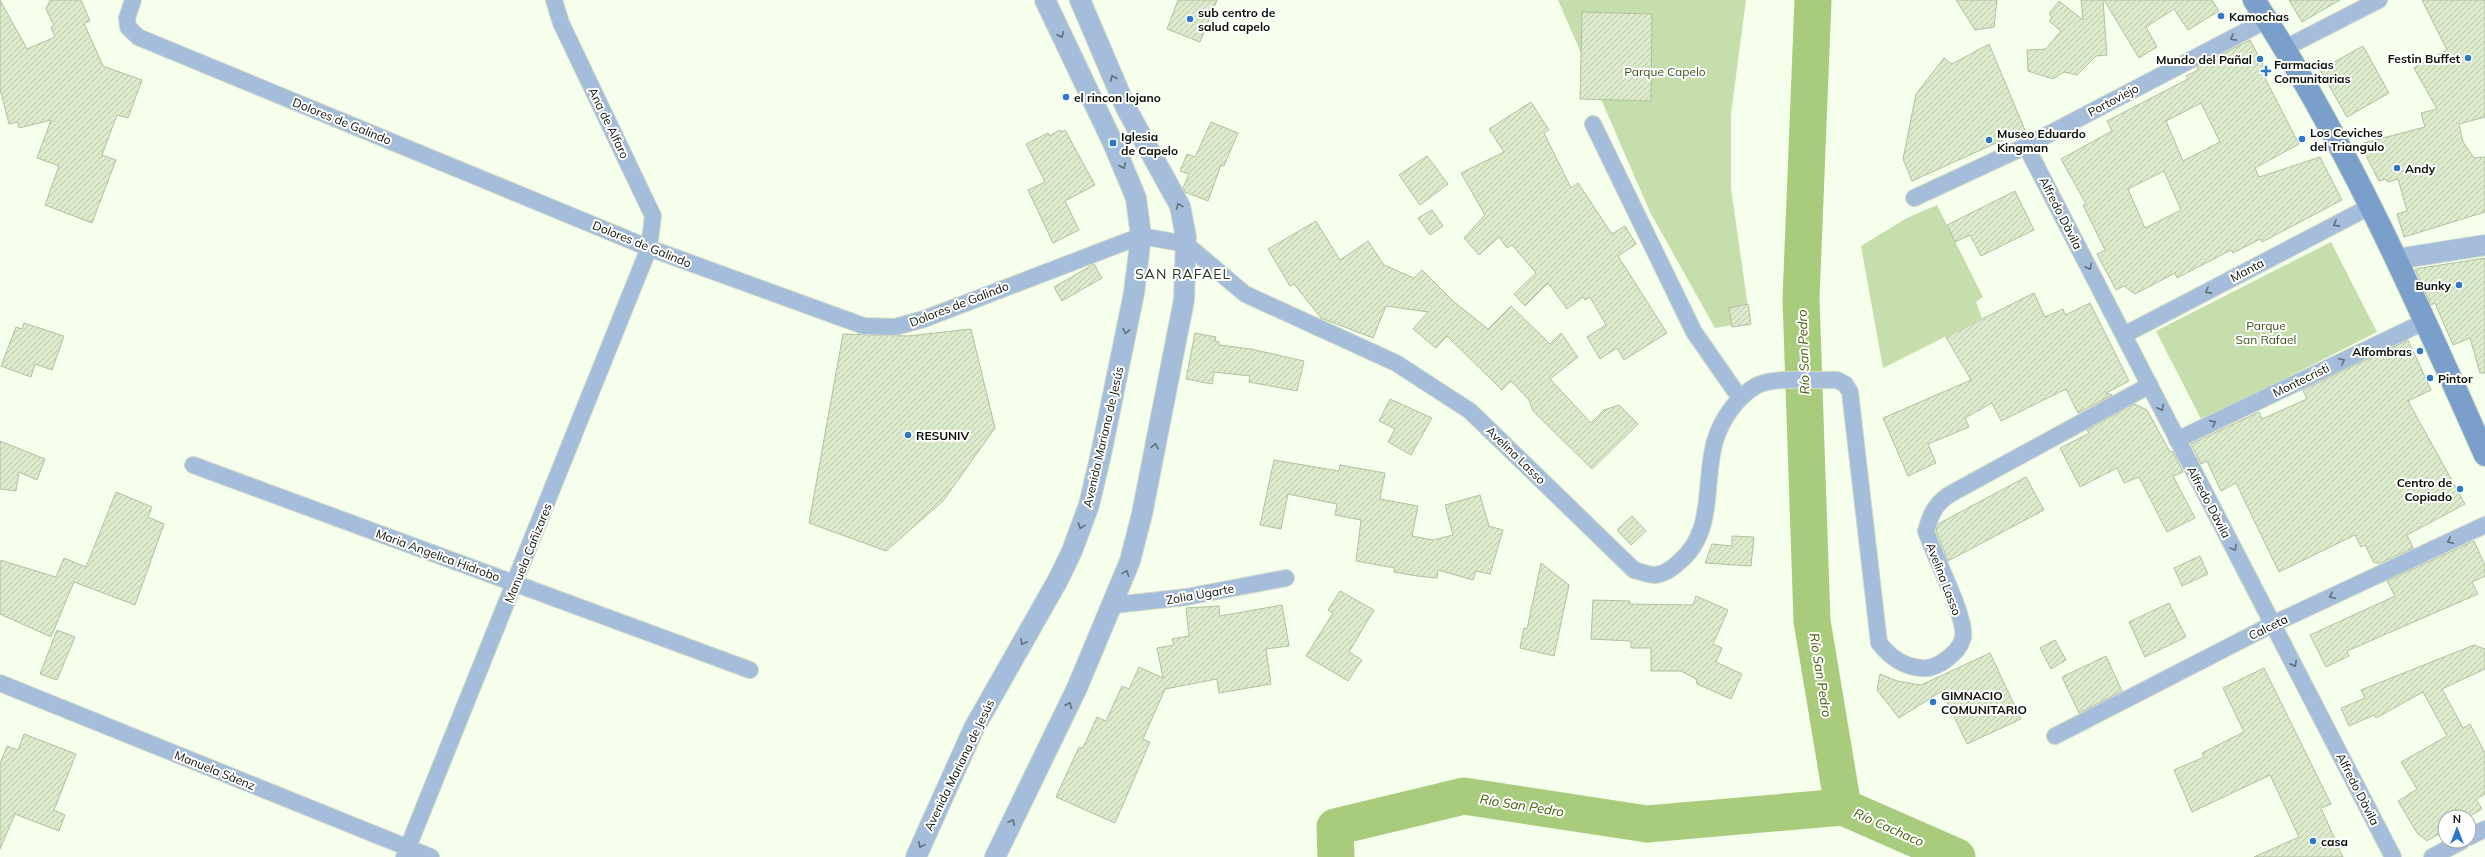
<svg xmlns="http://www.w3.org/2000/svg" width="2485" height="857" font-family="Mulish,sans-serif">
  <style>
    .green { fill: #c6ddac }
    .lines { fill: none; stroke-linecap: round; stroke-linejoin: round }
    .river { stroke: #a8cc7c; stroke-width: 37 }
    .building { fill: url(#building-hatch); stroke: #b1c0a1; fill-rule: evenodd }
    .minor-casing { stroke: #d0d9c7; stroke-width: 18 }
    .tertiary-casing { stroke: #d0d9c7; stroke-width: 22 }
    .secondary-casing { stroke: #d0d9c7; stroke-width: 24 }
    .minor { stroke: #a4bddb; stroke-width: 16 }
    .tertiary { stroke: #a4bddb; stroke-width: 20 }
    .secondary { stroke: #7a9fca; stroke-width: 22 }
    .oneway { stroke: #5f6f7b }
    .poi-dot { fill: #2c77c7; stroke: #fff; stroke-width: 1.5 }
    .labels { text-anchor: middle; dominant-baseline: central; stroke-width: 4; stroke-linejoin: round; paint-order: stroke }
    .poi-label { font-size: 12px; font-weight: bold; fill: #0b1006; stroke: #fff; text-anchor: start }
    .park-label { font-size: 12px; fill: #3c521a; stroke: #fff }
    .street-label { font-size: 12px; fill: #0b1006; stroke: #fff }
    .water-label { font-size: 13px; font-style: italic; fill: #405d02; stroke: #fff }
    .quarter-label { font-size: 14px; letter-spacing: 1px; fill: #2c371d; stroke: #fff }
  </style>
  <defs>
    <pattern id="building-hatch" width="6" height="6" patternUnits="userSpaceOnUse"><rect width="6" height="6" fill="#dcebcb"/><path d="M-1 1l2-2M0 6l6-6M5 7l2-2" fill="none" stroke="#bbc8ad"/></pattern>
  </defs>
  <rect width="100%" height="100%" fill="#f6ffec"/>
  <path class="green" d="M1558 0H1746L1731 114V188L1750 322 1715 328 1650 212Z
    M1937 205 1983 297 1976 302 1982 318 1883 368 1861 246 1907 218Z
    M2331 242 2377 332 2202 421 2156 331Z"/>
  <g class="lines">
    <path class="river" d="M1843 807 1957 857
      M1336 857 1335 827 1464 796 1647 824 1843 807 1812 621 1801 299 1813 0"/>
  </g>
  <path class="building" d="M0 0 27 49 55 37 51 27 54 26 46 9 50 0H81L90 21 84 23 103 66 142 80 128 118 117 115 102 155 116 160 92 223 45 205 59 166 37 158 51 120 19 128 18 122 9 124 0 89Z
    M1178 0H1217L1200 42 1167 29Z
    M1956 0H1997L1994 27 1975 30Z
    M2081 0H2103L2107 55 2096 56 2077 75 2064 72 2053 79 2028 71 2027 50 2046 49 2061 31 2049 21 2052 17 2049 14 2059 1 2083 20Z
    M2104 0H2212L2219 11 2188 30 2174 9 2146 27 2157 47 2139 58Z
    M2289 0H2340L2302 22Z
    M2422 0H2485V117L2459 124 2463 142 2474 158 2485 157V212L2404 237 2397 214 2407 211 2398 179 2388 182 2385 179 2379 181 2360 144 2425 127 2421 113 2437 109 2414 68 2447 50Z
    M1582 12 1652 14 1651 101 1580 99Z
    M2250 40 2268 74 2264 76 2299 144 2255 168 2259 177 2320 157 2342 200 2262 242 2260 239 2233 253 2231 250 2177 278 2175 273 2135 294 2124 286 2116 290 2097 254 2105 250 2083 205 2086 204 2061 159 2112 131 2107 121 2188 79 2186 76 2198 70 2197 67ZM2201 103 2220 142 2183 161 2166 121ZM2164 171 2181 210 2145 228 2128 189Z
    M1989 44 2025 130 1912 181 1903 159 1916 94 1944 58 1952 64Z
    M2363 46 2389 93 2347 117 2320 70Z
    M1531 102 1549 130 1544 133 1571 188 1578 183 1612 234 1625 226 1636 244 1618 256 1667 333 1624 360 1617 348 1600 359 1587 337 1606 325 1590 297 1585 300 1583 297 1567 309 1548 283 1525 306 1514 294 1536 273 1512 245 1507 248 1499 237 1479 255 1464 238 1485 215 1461 173 1504 152 1489 129Z
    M1211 122 1238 133 1224 166 1221 165 1208 201 1185 192 1183 188 1189 174 1180 171 1187 154 1195 157Z
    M1060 130 1061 132 1065 130 1095 185 1065 201 1079 230 1053 243 1028 190 1045 182 1026 144 1048 133 1049 136Z
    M1427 156 1448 184 1420 205 1399 175Z
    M2015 191 2034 230 1981 256 1970 235 1955 242 1947 225Z
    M1432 210 1443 226 1430 235 1418 218Z
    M1316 221 1340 260 1368 241 1384 265 1414 278 1422 270 1453 301 1488 329 1511 306 1550 344 1561 333 1578 357 1550 379 1591 423 1604 410 1619 405 1638 424 1592 469 1533 411 1529 400 1511 381 1502 390 1447 336 1436 348 1413 329 1428 312 1386 306 1373 338 1321 318 1294 284 1290 286 1268 249Z
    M2485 258V373H2480L2470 338 2453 345 2435 303 2431 305 2415 269Z
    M1094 264 1102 278 1062 301 1054 287Z
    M2034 293 2045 317 2063 309 2065 315 2090 303 2129 381 2106 393 2112 395 2078 413 2066 389 2001 421 1992 403 1965 418 1969 427 1928 444 1936 463 1908 476 1883 418 1971 380 1946 337Z
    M1748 304 1751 324 1732 327 1729 308Z
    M24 323 64 336 52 370 35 364 31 377 1 366 16 327 22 329Z
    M971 329 995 428 943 501 886 551 809 523 843 334 908 336Z
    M1195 333 1216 337 1215 341 1219 342V345L1251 349 1304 361 1297 391 1249 382 1250 376 1214 372 1212 384 1186 379Z
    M2408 340 2431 390 2408 401 2465 504 2407 535 2413 548 2378 564 2377 562 2374 563 2365 545 2361 547 2355 535 2279 572 2236 483 2221 491 2207 461 2201 464 2191 444 2259 412 2262 419 2307 399 2303 390Z
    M1390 399 1432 418 1411 455 1388 442 1395 429 1379 421Z
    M2134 404 2147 410 2170 452 2173 451 2183 472 2173 476 2195 518 2167 532 2139 477 2124 483 2117 468 2080 487 2060 448 2086 435 2089 433 2087 430Z
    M0 441 45 459 37 480 19 472 16 491 0 489Z
    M1274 460 1339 471 1340 465 1385 473 1380 499 1418 506 1412 536 1433 540 1453 535 1445 505 1480 495 1489 526 1503 530 1490 574 1476 571 1473 580 1438 570 1437 578 1417 576 1394 572 1395 568 1356 561 1361 520 1335 515 1337 504 1288 494 1281 529 1260 525Z
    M2026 477 2044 510 1948 561 1936 531 1938 524Z
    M116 492 152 507 148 517 164 524 135 605 74 582 51 637 0 614V560L56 577 64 558 86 567Z
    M1632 516 1646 531 1631 545 1617 530Z
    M1732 536 1754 537 1751 566 1705 563 1712 544 1732 546Z
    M2474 541 2485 565V576L2472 582 2478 594 2347 651 2349 656 2326 667 2310 635 2395 596 2387 581Z
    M2200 556 2208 574 2182 586 2174 568Z
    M1541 563 1569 585 1554 656 1520 648 1524 628 1527 629Z
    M1340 591 1374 610 1349 652 1362 660 1348 681 1306 656 1333 613 1328 610Z
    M1696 596 1728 610 1713 644 1722 648 1716 662 1742 674 1731 699 1697 684 1696 679 1681 671H1651V648H1631V641L1591 639 1593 600 1630 601V604L1693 605Z
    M2169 603 2186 637 2145 657 2129 622Z
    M1282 605 1289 646 1266 649 1271 684 1219 693 1217 679 1165 689 1143 739 1150 742 1115 823 1056 797 1079 747 1083 748 1097 717 1106 721 1122 686 1129 689 1139 667 1163 678 1157 648 1174 645 1172 639 1189 636 1186 608 1219 606 1220 616Z
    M57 630 75 637 57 680 40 674Z
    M2055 640 2066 660 2051 669 2040 648Z
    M2474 645 2485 649V669L2442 689 2463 728 2470 724 2485 753V794L2476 799 2482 809 2468 817H2445V830L2427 841 2417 833 2398 801 2417 789 2401 762 2447 736 2423 692 2376 718 2374 715 2349 726 2341 708 2365 698 2361 690Z
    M1990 653 2021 719 1967 744 1942 691 1899 718 1877 690 1880 674 1897 681 1921 685Z
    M2106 656 2122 691 2079 713 2062 677Z
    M2264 668 2331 804 2321 808 2343 857H2254L2299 837 2270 775 2192 812 2174 770 2204 757 2202 753 2244 732 2223 688Z
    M24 734 76 754 54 810 65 815 59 831 15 814 0 849V764L7 746 18 750Z"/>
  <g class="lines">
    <defs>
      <path id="minor" d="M133 0 127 18 128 27 138 37 649 248 864 326 895 327 924 319 1141 236 1186 244 1245 294 1396 363 1470 411 1634 570C1641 572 1649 575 1655 575 1664 574 1673 568 1679 562 1716 532 1703 482 1715 441 1721 420 1737 397 1756 386 1773 376 1817 381 1837 380L1845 384 1850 392 1879 643C1890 657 1903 667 1922 668 1931 669 1939 665 1947 659 1955 652 1960 648 1963 638 1967 618 1933 554 1926 531 1931 512 1937 501 1954 492L2150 385
        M2285 48 2379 0
        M1593 124 1694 332 1740 398
        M2026 146 2393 857
        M1914 198 2026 146 2267 20
        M2124 335 2371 206
        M2177 440 2426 321
        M193 465 750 670
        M1114 605 1186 597 1286 578
        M0 683 431 857
        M2055 736 2273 624 2485 525
        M2469 837 2485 829
        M404 857 649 248 653 216 561 23 554 0
        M2432 857 2462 841"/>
      <path id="tertiary" d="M2397 259 2485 245
        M916 857 974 728 1058 580 1072 551 1089 505 1101 454 1134 293 1141 236 1136 198 1113 143 1045 0
        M995 857 1077 688 1130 561 1142 514 1184 300 1186 237 1180 206 1126 108 1080 0"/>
      <path id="secondary" d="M2254 0C2347 143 2416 299 2485 455"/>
    </defs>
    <use href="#minor" class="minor-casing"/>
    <use href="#tertiary" class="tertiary-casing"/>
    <use href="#secondary" class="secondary-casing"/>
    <use href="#minor" class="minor"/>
    <use href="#tertiary" class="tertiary"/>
    <use href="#secondary" class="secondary"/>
  </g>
  <defs><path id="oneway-chevron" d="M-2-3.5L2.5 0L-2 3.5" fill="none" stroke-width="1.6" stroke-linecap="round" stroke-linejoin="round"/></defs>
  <g class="oneway">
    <use href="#oneway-chevron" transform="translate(1061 35) rotate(65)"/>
    <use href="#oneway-chevron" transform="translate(2233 38) rotate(152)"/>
    <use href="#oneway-chevron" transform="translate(1113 78) rotate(-113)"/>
    <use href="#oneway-chevron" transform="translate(1123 166) rotate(67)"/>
    <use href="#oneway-chevron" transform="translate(1179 206) rotate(-111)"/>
    <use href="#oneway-chevron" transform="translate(2336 224) rotate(152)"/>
    <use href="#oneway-chevron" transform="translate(2089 267) rotate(63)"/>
    <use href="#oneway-chevron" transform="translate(2208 291) rotate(152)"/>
    <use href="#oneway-chevron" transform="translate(1126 331) rotate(102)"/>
    <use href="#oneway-chevron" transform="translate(2342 361) rotate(-26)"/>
    <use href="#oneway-chevron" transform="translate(2161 408) rotate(64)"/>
    <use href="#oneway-chevron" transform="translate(2213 423) rotate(-26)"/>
    <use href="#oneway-chevron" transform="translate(1155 446) rotate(-79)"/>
    <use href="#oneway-chevron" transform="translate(1081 526) rotate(110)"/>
    <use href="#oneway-chevron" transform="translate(2450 541) rotate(155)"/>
    <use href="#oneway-chevron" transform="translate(2234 548) rotate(62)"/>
    <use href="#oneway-chevron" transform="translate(1126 573) rotate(-69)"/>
    <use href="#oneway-chevron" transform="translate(2332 596) rotate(155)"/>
    <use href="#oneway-chevron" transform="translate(1023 642) rotate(119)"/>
    <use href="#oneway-chevron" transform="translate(2294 664) rotate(63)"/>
    <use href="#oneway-chevron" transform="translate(1069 705) rotate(-64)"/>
    <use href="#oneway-chevron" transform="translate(1012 822) rotate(-64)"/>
    <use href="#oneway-chevron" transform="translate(921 845) rotate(114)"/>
  </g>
  <g class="poi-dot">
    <circle cx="2221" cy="16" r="4"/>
    <circle cx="1190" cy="19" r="4"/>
    <circle cx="2468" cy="58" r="4"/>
    <circle cx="2260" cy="59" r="4"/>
    <path d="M2264 65h4v4h4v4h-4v4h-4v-4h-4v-4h4z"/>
    <circle cx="1066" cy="97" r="4"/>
    <circle cx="2302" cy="139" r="4"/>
    <circle cx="1989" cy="140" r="4"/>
    <rect x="1109" y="139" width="8" height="8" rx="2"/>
    <circle cx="2397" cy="168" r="4"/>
    <circle cx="2459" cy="285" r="4"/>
    <circle cx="2420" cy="351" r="4"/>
    <circle cx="2430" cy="378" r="4"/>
    <circle cx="908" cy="435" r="4"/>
    <circle cx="2460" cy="489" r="4"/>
    <circle cx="1933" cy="702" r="4"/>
    <circle cx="2313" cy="841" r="4"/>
  </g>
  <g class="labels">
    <g class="poi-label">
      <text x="1198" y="12">sub centro de<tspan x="1198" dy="14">salud capelo</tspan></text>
      <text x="2229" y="16">Kamochas</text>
      <text x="2460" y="58" text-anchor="end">Festin Buffet</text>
      <text x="2252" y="59" text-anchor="end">Mundo del Pañal</text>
      <text x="2274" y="64">Farmacias<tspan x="2274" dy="14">Comunitarias</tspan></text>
      <text x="1074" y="97">el rincon lojano</text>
      <text x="2310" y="132">Los Ceviches<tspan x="2310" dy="14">del Triangulo</tspan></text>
      <text x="1997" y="133">Museo Eduardo<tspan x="1997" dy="14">Kingman</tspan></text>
      <text x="1121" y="136">Iglesia<tspan x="1121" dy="14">de Capelo</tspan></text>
      <text x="2405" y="168">Andy</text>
      <text x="2451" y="285" text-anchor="end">Bunky</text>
      <text x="2412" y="351" text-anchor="end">Alfombras</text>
      <text x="2438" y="378">Pintor</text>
      <text x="916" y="435">RESUNIV</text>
      <text x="2452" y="482" text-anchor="end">Centro de<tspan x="2452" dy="14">Copiado</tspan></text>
      <text x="1941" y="695">GIMNACIO<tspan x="1941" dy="14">COMUNITARIO</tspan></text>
      <text x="2321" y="841">casa</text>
    </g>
    <g class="park-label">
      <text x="1665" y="71">Parque Capelo</text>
      <text x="2266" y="325">Parque<tspan x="2266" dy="14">San Rafael</tspan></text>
    </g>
    <g class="street-label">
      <text transform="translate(2113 100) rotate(-28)">Portoviejo</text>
      <text transform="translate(342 121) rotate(22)">Dolores de Galindo</text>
      <text transform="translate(609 123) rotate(64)">Ana de Alfaro</text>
      <text transform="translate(2061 213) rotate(63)">Alfredo Dàvila</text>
      <text transform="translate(642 244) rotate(22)">Dolores de Galindo</text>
      <text transform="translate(2247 270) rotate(-28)">Manta</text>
      <text transform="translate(959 304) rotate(-21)">Dolores de Galindo</text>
      <text transform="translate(2301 380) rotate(-26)">Montecristi</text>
      <text transform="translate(1103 437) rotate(-77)">Avenida Mariana de Jesús</text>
      <text transform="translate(1516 455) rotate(44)">Avelina Lasso</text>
      <text transform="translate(2209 502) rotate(62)">Alfredo Dàvila</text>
      <text transform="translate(528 553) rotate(-68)">Manuela Cañizares</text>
      <text transform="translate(438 555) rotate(20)">Maria Angelica Hidrobo</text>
      <text transform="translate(1944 579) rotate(69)">Avelina Lasso</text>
      <text transform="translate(1200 594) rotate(-10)">ZoIia Ugarte</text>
      <text transform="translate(2268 627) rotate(-26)">Calceta</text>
      <text transform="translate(959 765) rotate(-64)">Avenida Mariana de Jesús</text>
      <text transform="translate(215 770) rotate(22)">Manuela Sàenz</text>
      <text transform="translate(2358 789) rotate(63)">Alfredo Dàvila</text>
    </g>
    <g class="water-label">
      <text transform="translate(1803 352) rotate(-92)">Río San Pedro</text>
      <text transform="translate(1821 675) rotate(81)">Río San Pedro</text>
      <text transform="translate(1522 805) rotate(9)">Río San Pedro</text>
      <text transform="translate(1889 827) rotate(24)">Río Cachaco</text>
    </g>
    <g class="quarter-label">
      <text x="1183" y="274">SAN RAFAEL</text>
    </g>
  </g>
  <g transform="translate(2457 829)"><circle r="19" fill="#ffffff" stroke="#9d9f9b"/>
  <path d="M0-3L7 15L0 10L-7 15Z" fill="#2c77c7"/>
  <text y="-6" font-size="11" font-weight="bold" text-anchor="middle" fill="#0b1006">N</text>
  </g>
</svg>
